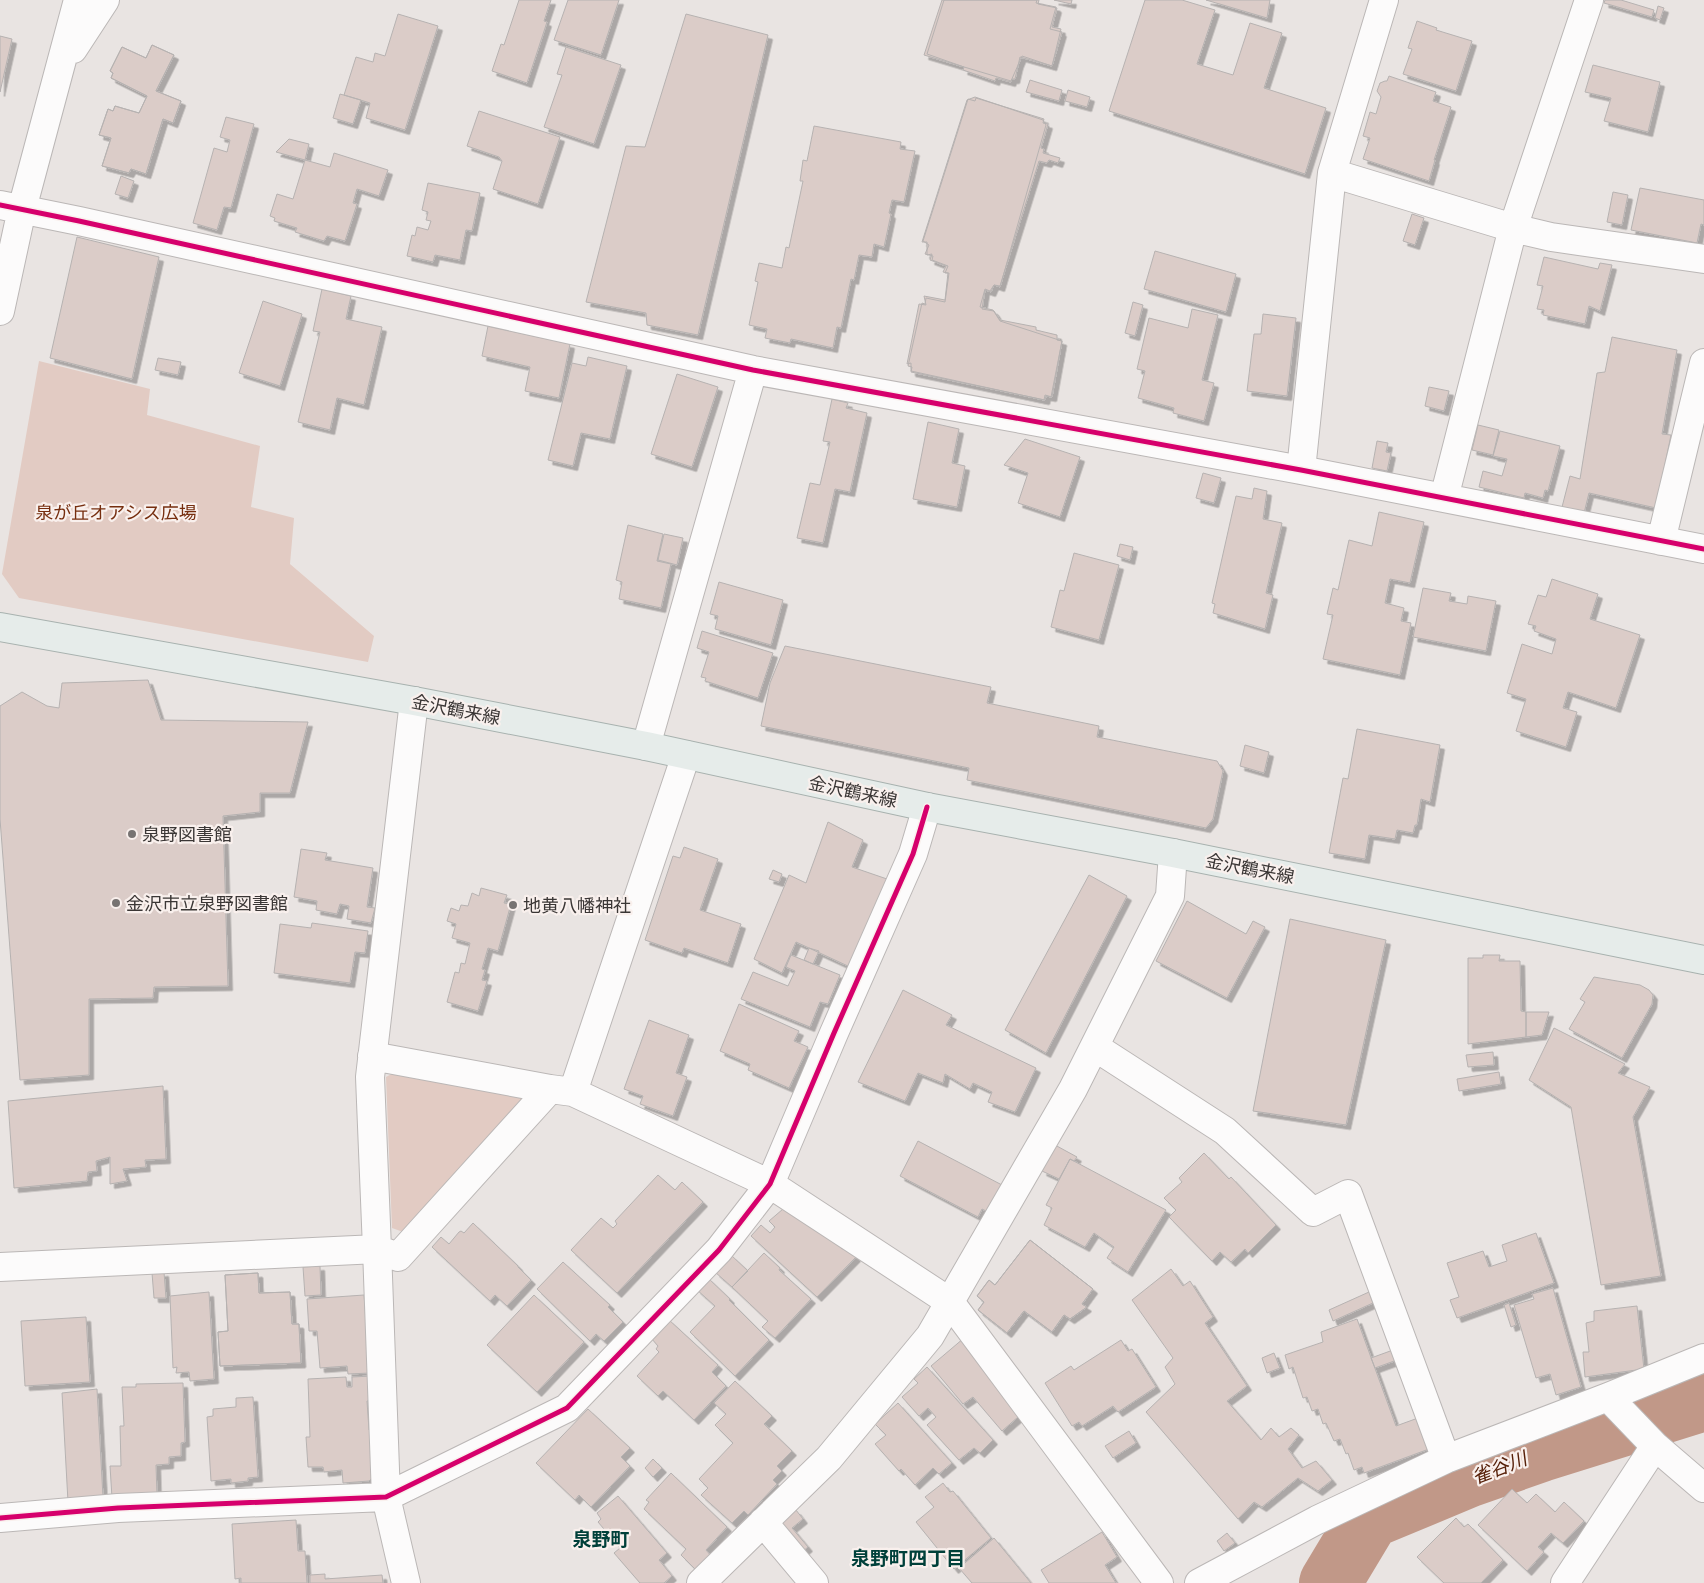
<svg xmlns="http://www.w3.org/2000/svg" width="1704" height="1583" font-family="Lato,'Noto Sans JP',sans-serif">
  <style>
    .green { fill: #e2cbc3 }
    .lines { fill: none; stroke-linecap: round; stroke-linejoin: round }
    .river { stroke: #c19888; stroke-width: 62 }
    .building { fill: #dbccc8; stroke: #b6b2b1; filter: url(#shadow) }
    .minor-casing { stroke: #bbb7b6; stroke-width: 30 }
    .major-casing { stroke: #a8b2af; stroke-width: 30 }
    .minor { stroke: #fcfbfb; stroke-width: 28 }
    .major { stroke: #e6ecea; stroke-width: 28 }
    .cycleway-casing { stroke: #f9f0ed; stroke-width: 8 }
    .cycleway { stroke: #d6006c; stroke-width: 5 }
    .poi-dot { fill: #777372; stroke: #f9f0ed; stroke-width: 2 }
    .labels { text-anchor: middle; dominant-baseline: central; stroke-width: 4.5; stroke-linejoin: round; paint-order: stroke }
    .park-label { font-size: 18px; fill: #762e0f; stroke: #f9f0ed }
    .street-label { font-size: 18px; fill: #3a3635; stroke: #f9f0ed }
    .poi-label { font-size: 18px; fill: #3a3635; stroke: #f9f0ed; text-anchor: start }
    .water-label { font-size: 19px; font-style: italic; fill: #572009; stroke: #f9f0ed }
    .neighbourhood-label { font-size: 19px; font-weight: bold; fill: #00403a; stroke: #f9f0ed }
  </style>
  <defs>
    <filter id="shadow"><feDropShadow dx="4.5" dy="4.5" stdDeviation="0" flood-color="#0004"/></filter>
  </defs>
  <rect width="100%" height="100%" fill="#e9e4e2"/>
  <path class="green" d="M39 361 150 389 147 415 260 446 251 507 294 518 290 564 374 636 368 662 19 598 2 574Z
    M399 1070 521 1092 523 1107 406 1233 392 1228 386 1077Z"/>
  <g class="lines">
    <path class="river" d="M1330 1583 1369 1518 1470 1476 1541 1451 1704 1400"/>
  </g>
  <path class="building" d="M519 0H551L544 21 547 22 527 83 492 71 501 44 504 45Z
    M568 0H619L601 55 554 40Z
    M942 0H1037L1036 3 1056 7 1050 29 1062 32 1052 66 1022 56 1011 81 924 55Z
    M944 0H1039L1038 4 1057 8 1052 27 1061 29 1052 66 1020 57 1015 79H1012L1011 82 996 78 995 81 963 70 964 67 927 54Z
    M1054 0H1072L1071 4Z
    M1145 0H1182L1215 10 1197 64 1233 75 1250 23 1282 33 1264 88 1326 108 1305 174 1109 111Z
    M1206 0H1270L1267 18Z
    M1605 0H1621L1654 10 1652 17 1604 3Z
    M1658 6 1664 8 1660 20 1655 18Z
    M398 14 438 26 405 130 366 118 370 103 344 95 356 57 373 62 375 53 385 56Z
    M686 14 768 35 698 335 647 325 646 313 586 302 626 146 645 147Z
    M1417 21 1437 28 1436 30 1472 41 1456 91 1403 74 1412 49 1408 48Z
    M0 36 12 39 0 92Z
    M152 45 174 55 156 91 181 101 173 123 163 119 146 174 131 169 129 173 102 166 111 138 99 135 108 109 113 111 115 106 139 113 147 96 111 78 113 73 110 71 122 47 146 58Z
    M152 45 174 55 156 91 181 101 173 123 163 119 146 174 131 169 129 173 102 166 111 138 99 135 108 109 113 111 115 106 139 113 147 96 111 78 113 73 110 71 122 47 146 58Z
    M566 47 621 65 594 144 544 127 562 75 557 74Z
    M1593 65 1660 82 1648 132 1604 121 1611 98 1585 92Z
    M1389 76 1436 92 1433 101 1451 107 1434 160H1435L1429 181 1363 159 1370 138 1363 136 1370 112 1376 114 1381 97 1377 91 1380 83 1385 81H1387Z
    M1030 80 1062 90 1059 101 1026 92Z
    M1068 90 1090 97 1087 107 1065 101Z
    M340 94 361 100 353 124 333 118Z
    M975 97 1043 120 1046 125 1000 287 994 285 990 291 985 289 980 307 993 310 1000 321 1062 341 1052 397 1045 395 1044 400 911 371V363L907 364 919 304 926 305 924 296 945 300 948 273 943 272 946 266 930 260 932 254 927 255V242H922L967 100Z
    M976 98 1044 119 1043 123 1048 124 1041 148 1044 149 1043 153 1060 158 1058 163 1049 160 1047 163 1039 161 1000 286 994 285 991 292 985 290 982 309 994 311 1000 320 1036 327V330L1057 335V340L1062 341 1051 397 1046 396 1045 400 911 372 912 367 908 366 922 303 925 304 926 298 945 302 949 273H945L948 266 932 260 933 256 925 254 929 245 923 241 968 99 975 101Z
    M479 111 560 137 538 204 493 189 502 161 499 157 467 146Z
    M226 117 254 124 231 208 224 207 217 230 193 223 214 148 227 152 230 140 220 137Z
    M814 126 901 142 900 149 915 151 904 202 892 200 889 213 891 214 884 247 874 244 872 257 859 255 854 280 851 279 841 328 837 327 833 348 791 339 790 343 765 338 767 329 749 325 758 282 755 281 759 263 782 268 786 247 789 248 803 181H800L803 160 807 161Z
    M289 139 309 144 305 160 276 152Z
    M334 153 388 170 379 196 357 189 353 203 357 204 345 241 327 236 324 241 295 232 297 228 274 221 275 218 270 216 277 194 293 199 305 160 330 167Z
    M121 176 134 181 128 198 115 194Z
    M428 183 480 193 472 231 466 230 460 260 435 255 433 262 407 256 412 235 415 236 417 227 428 230 431 221 426 220 428 212 422 210Z
    M1640 188 1704 200V225L1701 224 1697 243 1631 230Z
    M1613 192 1628 195 1622 225 1607 222Z
    M1412 214 1424 218 1415 245 1403 241Z
    M77 237 159 257 132 379 50 358Z
    M1155 251 1236 274 1226 312 1144 289Z
    M1544 257 1598 269 1600 263 1612 265 1600 311 1589 306 1585 324 1543 315 1544 310 1537 309 1543 286 1537 285Z
    M322 289 351 296 346 319 382 327 364 405 337 398 330 430 298 422 320 332 313 331Z
    M263 301 302 314 280 386 239 373Z
    M1133 302 1143 305 1135 336 1125 333Z
    M1192 309 1218 315 1202 380 1214 383 1204 421 1173 413 1174 408 1138 398 1145 371 1137 369 1149 318 1188 328Z
    M1263 314 1296 318 1287 396 1247 391 1254 334H1261Z
    M488 326 570 344 559 398 525 391 530 367 482 356Z
    M1612 337 1677 350 1662 434 1671 435 1656 508 1589 493 1584 513 1561 511 1570 476 1580 479 1597 373 1605 372Z
    M588 357 627 366 610 439 581 433 573 466 548 460 572 363 586 366Z
    M158 358 181 362 178 375 155 370Z
    M677 374 718 387 692 467 651 454Z
    M1429 387 1449 391 1444 411 1425 406Z
    M832 399 848 403 846 408 867 413 850 492 835 489 823 543 797 538 810 483 820 485 830 442 823 441Z
    M928 422 959 429 952 463 965 466 957 507 913 499Z
    M1478 425 1499 430 1493 455 1472 450Z
    M1500 431 1560 446 1548 491 1545 490 1543 498 1525 493 1524 498 1479 487 1483 471 1502 476 1507 459 1493 456Z
    M1025 439 1080 457 1060 517 1018 503 1028 473 1004 465Z
    M1377 441 1388 443 1386 452 1391 453 1387 471 1372 468Z
    M1203 473 1221 478 1214 503 1196 498Z
    M1254 488 1267 491 1263 519 1282 523 1266 593 1273 595 1265 629 1213 613 1215 604 1212 603 1236 496 1252 499Z
    M1379 512 1424 522 1410 583 1390 579 1385 603 1404 608 1401 621 1411 623 1400 675 1323 659 1333 615 1327 614 1333 588 1338 590 1349 540 1372 546Z
    M628 525 663 534 657 561 671 564 661 608 619 599 622 582 616 580Z
    M664 534 683 538 677 565 658 560Z
    M1120 544 1133 547 1130 560 1117 556Z
    M1074 553 1119 565 1099 640 1051 627 1060 590 1064 591Z
    M1552 579 1598 594 1590 619 1640 635 1616 708 1568 692 1563 708 1577 712 1566 747 1516 731 1526 699 1507 693 1522 644 1552 654 1556 639 1534 631 1536 626 1528 624 1538 595 1546 597Z
    M719 582 783 600 771 645 715 629 718 616 710 614Z
    M1423 588 1451 593 1449 601 1467 604 1468 596 1496 601 1486 651 1413 637Z
    M702 631 773 653 758 698 705 681 706 678 701 677 709 652 697 648Z
    M785 646 991 687 987 703 1099 726 1097 737 1217 761 1223 771 1213 819 1206 828 967 780 969 768 761 726 770 683Z
    M148 680 161 720 308 722 290 793H260V812L223 816 228 986 154 987 153 998 89 999V1075L20 1080 0 819V706L22 692 47 706 59 708 62 683Z
    M1357 729 1440 745 1430 802 1421 799 1417 825H1415L1413 833 1397 830 1395 839 1369 835 1365 859 1329 853 1343 778 1348 779Z
    M1245 745 1269 752 1264 773 1240 766Z
    M828 822 863 840 852 867 887 879 850 967 796 942 782 973 754 959 789 875 806 883Z
    M684 847 718 859 700 910 741 924 728 963 684 948 682 953 645 940 673 856 680 858Z
    M301 849 327 853 325 860 373 868 367 907 375 908 371 923 347 919 349 906 340 904 337 914 316 910 317 901 294 897Z
    M773 870 782 874 779 882 769 879Z
    M1089 875 1127 896 1046 1053 1005 1030Z
    M481 888 507 895 504 903 511 904 498 951 488 948 482 969 485 970 482 980 487 981 478 1011 447 1002 455 972 459 973 461 963 465 964 470 943 452 938 456 924 447 921 451 908 459 911 461 905 468 906 472 893 479 896Z
    M1187 901 1246 934 1253 921 1265 927 1227 998 1156 961Z
    M1290 919 1386 940 1346 1125 1253 1111Z
    M312 923 368 931 365 953 355 952 350 983 274 973 280 924 311 928Z
    M809 948 819 951 813 964 804 960Z
    M791 955 840 975 828 1004 820 1002 810 1027 741 999 753 972 788 986 795 971 786 967Z
    M1483 955H1500L1499 961H1520L1521 1011 1526 1012V1037L1468 1044V958H1483Z
    M1594 977 1640 985 1649 990 1653 995 1652 1004 1622 1058 1569 1029 1585 1002 1580 999Z
    M903 990 952 1015 946 1025 1036 1068 1015 1112 988 1102 992 1092 973 1083 970 1089 945 1074 943 1083 918 1073 905 1101 858 1082Z
    M739 1004 799 1031 794 1041 808 1047 789 1088 748 1070 750 1064 720 1051Z
    M1526 1012H1549L1542 1035 1526 1037Z
    M649 1020 689 1035 676 1073 687 1077 673 1116 640 1104 643 1096 624 1089Z
    M1554 1028 1625 1064 1618 1073 1650 1087 1633 1117 1661 1276 1601 1285 1571 1107 1529 1080Z
    M1493 1052 1494 1065 1468 1067 1466 1055Z
    M1499 1072 1501 1084 1459 1091 1457 1079Z
    M163 1086 166 1159 145 1160 146 1167 123 1169 127 1181 110 1184V1157L96 1161 97 1171 88 1172 87 1181 14 1188 8 1101Z
    M918 1141 1002 1185 988 1212 982 1209 978 1217 900 1176Z
    M1055 1145 1077 1157 1074 1161 1070 1159 1059 1179 1042 1171Z
    M1204 1153 1229 1179 1231 1177 1276 1225 1248 1253 1245 1249 1231 1262 1220 1252 1212 1261 1169 1217 1176 1210 1164 1198 1182 1182 1179 1178Z
    M1070 1159 1166 1210 1128 1272 1107 1258 1114 1247 1094 1233 1085 1247 1044 1225 1052 1208 1046 1205Z
    M658 1175 675 1190 682 1182 703 1202 617 1293 571 1250 601 1218 613 1228 617 1224 615 1221Z
    M783 1209H787L825 1232 842 1249 845 1247 856 1257 817 1297 751 1236 761 1225 770 1233 775 1227 769 1221Z
    M473 1223 518 1266V1267L531 1280 507 1306 495 1295 490 1301 432 1247 441 1237 449 1244 459 1232 461 1231 464 1233Z
    M1536 1233 1554 1283 1457 1318 1450 1300 1459 1297 1447 1263 1483 1251 1489 1267 1507 1261 1502 1245Z
    M1030 1240 1093 1289 1082 1304 1087 1307 1070 1319 1064 1315 1052 1332 1024 1311 1007 1333 978 1310 984 1302 977 1296 989 1280 995 1285Z
    M1030 1240 1093 1289 1082 1304 1087 1307 1070 1319 1064 1315 1052 1332 1024 1311 1007 1333 978 1310 984 1302 977 1296 989 1280 995 1285Z
    M764 1253 780 1268 779 1270 811 1299 775 1338 762 1327 768 1321 732 1287Z
    M731 1255 748 1271 732 1287 715 1272Z
    M563 1262 610 1305 608 1307 623 1322 604 1341 596 1334 590 1341 589 1340 537 1289Z
    M320 1266 321 1295 305 1296 303 1267Z
    M1171 1269 1183 1286 1190 1281 1213 1317 1205 1323 1247 1386 1227 1401 1261 1440 1271 1428 1279 1437 1291 1428 1299 1435 1288 1449 1302 1468 1316 1461 1332 1480 1318 1491 1298 1478 1262 1507 1254 1502 1238 1519 1146 1412 1175 1384 1165 1367 1173 1358 1132 1300Z
    M164 1272 166 1298H154L152 1273Z
    M258 1273 259 1293 290 1292 292 1324H299L301 1363 220 1366 218 1332 228 1331 225 1275Z
    M258 1273 259 1293 290 1292 292 1324H299L301 1363 220 1366 218 1332 228 1331 225 1275Z
    M707 1277 730 1299 729 1300 769 1340 735 1376 690 1332 715 1306 696 1289Z
    M1553 1288 1581 1387 1556 1395 1550 1374 1536 1378 1514 1305 1534 1299 1532 1294Z
    M209 1292 214 1379 190 1381 189 1372 176 1373 177 1367 173 1368 170 1296Z
    M1369 1292 1373 1303 1333 1321 1329 1310Z
    M364 1295 370 1373 348 1374 347 1366 320 1368 317 1331H309L307 1299Z
    M534 1295 584 1342 537 1392 487 1345Z
    M1509 1303 1516 1325 1511 1327 1504 1305Z
    M1637 1306 1644 1369 1585 1377 1583 1352H1589L1586 1323 1594 1321V1311Z
    M86 1317 90 1382 25 1386 21 1321Z
    M668 1319 718 1365 712 1372 726 1386 694 1420 663 1391 658 1396 637 1376 659 1352 656 1349 658 1346 651 1338Z
    M1357 1319 1396 1426 1418 1418 1429 1449 1364 1473 1362 1467 1354 1470 1348 1453 1346 1454 1340 1439 1334 1441 1326 1423 1323 1424 1318 1409 1312 1411 1307 1397 1303 1398 1293 1367 1289 1369 1285 1355 1323 1342 1321 1332Z
    M964 1338 1026 1410 1002 1431 973 1397 963 1404 931 1366Z
    M1121 1340 1128 1351 1132 1349 1156 1387 1118 1412 1113 1406 1082 1426 1079 1422 1072 1426 1045 1383 1071 1366 1074 1370Z
    M1393 1350 1397 1360 1375 1368 1371 1358Z
    M1274 1353 1280 1368 1267 1373 1262 1358Z
    M927 1367 993 1440 980 1453 974 1448 959 1460 927 1425 936 1417 928 1408 919 1416 902 1397 918 1383 914 1379Z
    M372 1376 373 1400 367 1401 369 1430H371L373 1477 369 1481 343 1483 342 1470 324 1472 323 1467H308L306 1437H310L308 1379 346 1377 347 1387H352V1377Z
    M735 1381 772 1416 764 1424 792 1451 777 1466 782 1471 773 1480 777 1484 748 1515 744 1511 732 1523 701 1495 708 1488 699 1479 733 1443 715 1425 726 1414 714 1403Z
    M183 1383 185 1442 181 1443V1456L169 1457V1464L156 1465 157 1495 112 1498 110 1466H121L120 1426H124L122 1387H136V1384Z
    M97 1389 103 1497 68 1502 62 1393Z
    M253 1397 258 1477 248 1478V1481L231 1483V1479L211 1481 207 1417 213 1416V1409L236 1407V1398Z
    M898 1403 952 1463 939 1474 933 1468 915 1485 901 1469 899 1471 875 1444 886 1435 875 1424Z
    M588 1409 630 1448 621 1457 630 1466 591 1507 579 1495 575 1500 536 1463Z
    M1129 1431 1136 1443 1113 1458 1105 1446Z
    M653 1459 662 1468 653 1477 645 1468Z
    M671 1473 727 1527 706 1550 712 1557 698 1572 681 1555 686 1549 644 1509 649 1502 646 1500Z
    M943 1483 950 1492 953 1491 991 1538 954 1569 916 1522 934 1507 925 1497Z
    M1512 1489 1527 1503 1536 1494 1555 1512 1564 1502 1584 1521 1563 1543 1551 1533 1538 1547 1544 1552 1527 1571 1478 1525Z
    M618 1496 667 1553 659 1560 672 1576 664 1583H640L614 1553 620 1548 598 1522 601 1519 597 1513Z
    M796 1510 803 1519 792 1528 808 1547 802 1552 779 1523Z
    M1456 1518 1464 1527 1468 1524 1503 1560 1481 1583H1444L1417 1557Z
    M296 1520 298 1551H305L307 1583H241V1578L235 1579 232 1524Z
    M1102 1532 1117 1557 1105 1565 1116 1583H1049L1041 1570Z
    M1227 1533 1235 1543 1224 1551 1217 1541Z
    M994 1538 1031 1583H972L959 1568Z
    M325 1574V1579L382 1575 383 1583H310V1575Z"/>
  <g class="lines">
    <defs>
      <path id="minor" d="M73 49 105 0
        M1332 173 1513 228 1551 237 1704 259
        M0 205 79 221 753 370 1301 470 1704 549
        M0 311 22 209 78 0
        M1301 470 1332 173 1384 0
        M1444 498 1513 228 1589 0
        M1661 541 1704 363
        M646 746 753 370
        M1095 1047 1225 1131 1313 1212 1348 1194 1446 1459
        M372 1056 550 1089 573 1092 770 1184 950 1302 1159 1583
        M573 1092 686 755
        M0 1267 377 1249 370 1077 414 701
        M1655 1446 1704 1488
        M0 1518 118 1508 386 1497 567 1408 719 1250 770 1184 834 1033 913 854 927 807
        M763 1522 814 1583
        M406 1583 386 1497 377 1249 398 1257 550 1089
        M701 1583 829 1458 930 1336 1073 1089 1170 896 1173 853
        M1199 1583 1317 1520 1446 1459 1608 1397 1704 1358
        M1565 1583 1655 1446 1608 1397"/>
      <path id="major" d="M0 627 414 701 646 746 927 807 1173 853 1704 960"/>
    </defs>
    <use href="#minor" class="minor-casing"/>
    <use href="#major" class="major-casing"/>
    <use href="#minor" class="minor"/>
    <use href="#major" class="major"/>
    <defs>
      <path id="cycleway" d="M0 205 79 221 753 370 1301 470 1704 549
        M0 1518 118 1508 386 1497 567 1408 719 1250 770 1184 834 1033 913 854 927 807"/>
    </defs>
    <use href="#cycleway" class="cycleway-casing"/>
    <use href="#cycleway" class="cycleway"/>
  </g>
  <g class="poi-dot">
    <circle cx="132" cy="834" r="5"/>
    <circle cx="116" cy="903" r="5"/>
    <circle cx="513" cy="905" r="5"/>
  </g>
  <g class="labels">
    <g class="park-label">
      <text x="116" y="512">泉が丘オアシス広場</text>
    </g>
    <g class="street-label">
      <text transform="translate(456 709) rotate(11)">金沢鶴来線</text>
      <text transform="translate(853 791) rotate(12)">金沢鶴来線</text>
      <text transform="translate(1250 868) rotate(11)">金沢鶴来線</text>
    </g>
    <g class="poi-label">
      <text x="142" y="834">泉野図書館</text>
      <text x="126" y="903">金沢市立泉野図書館</text>
      <text x="523" y="905">地黄八幡神社</text>
    </g>
    <g class="water-label">
      <text transform="translate(1499 1467) rotate(-21)">雀谷川</text>
    </g>
    <g class="neighbourhood-label">
      <text x="601" y="1538">泉野町</text>
      <text x="908" y="1557">泉野町四丁目</text>
    </g>
  </g>
</svg>
